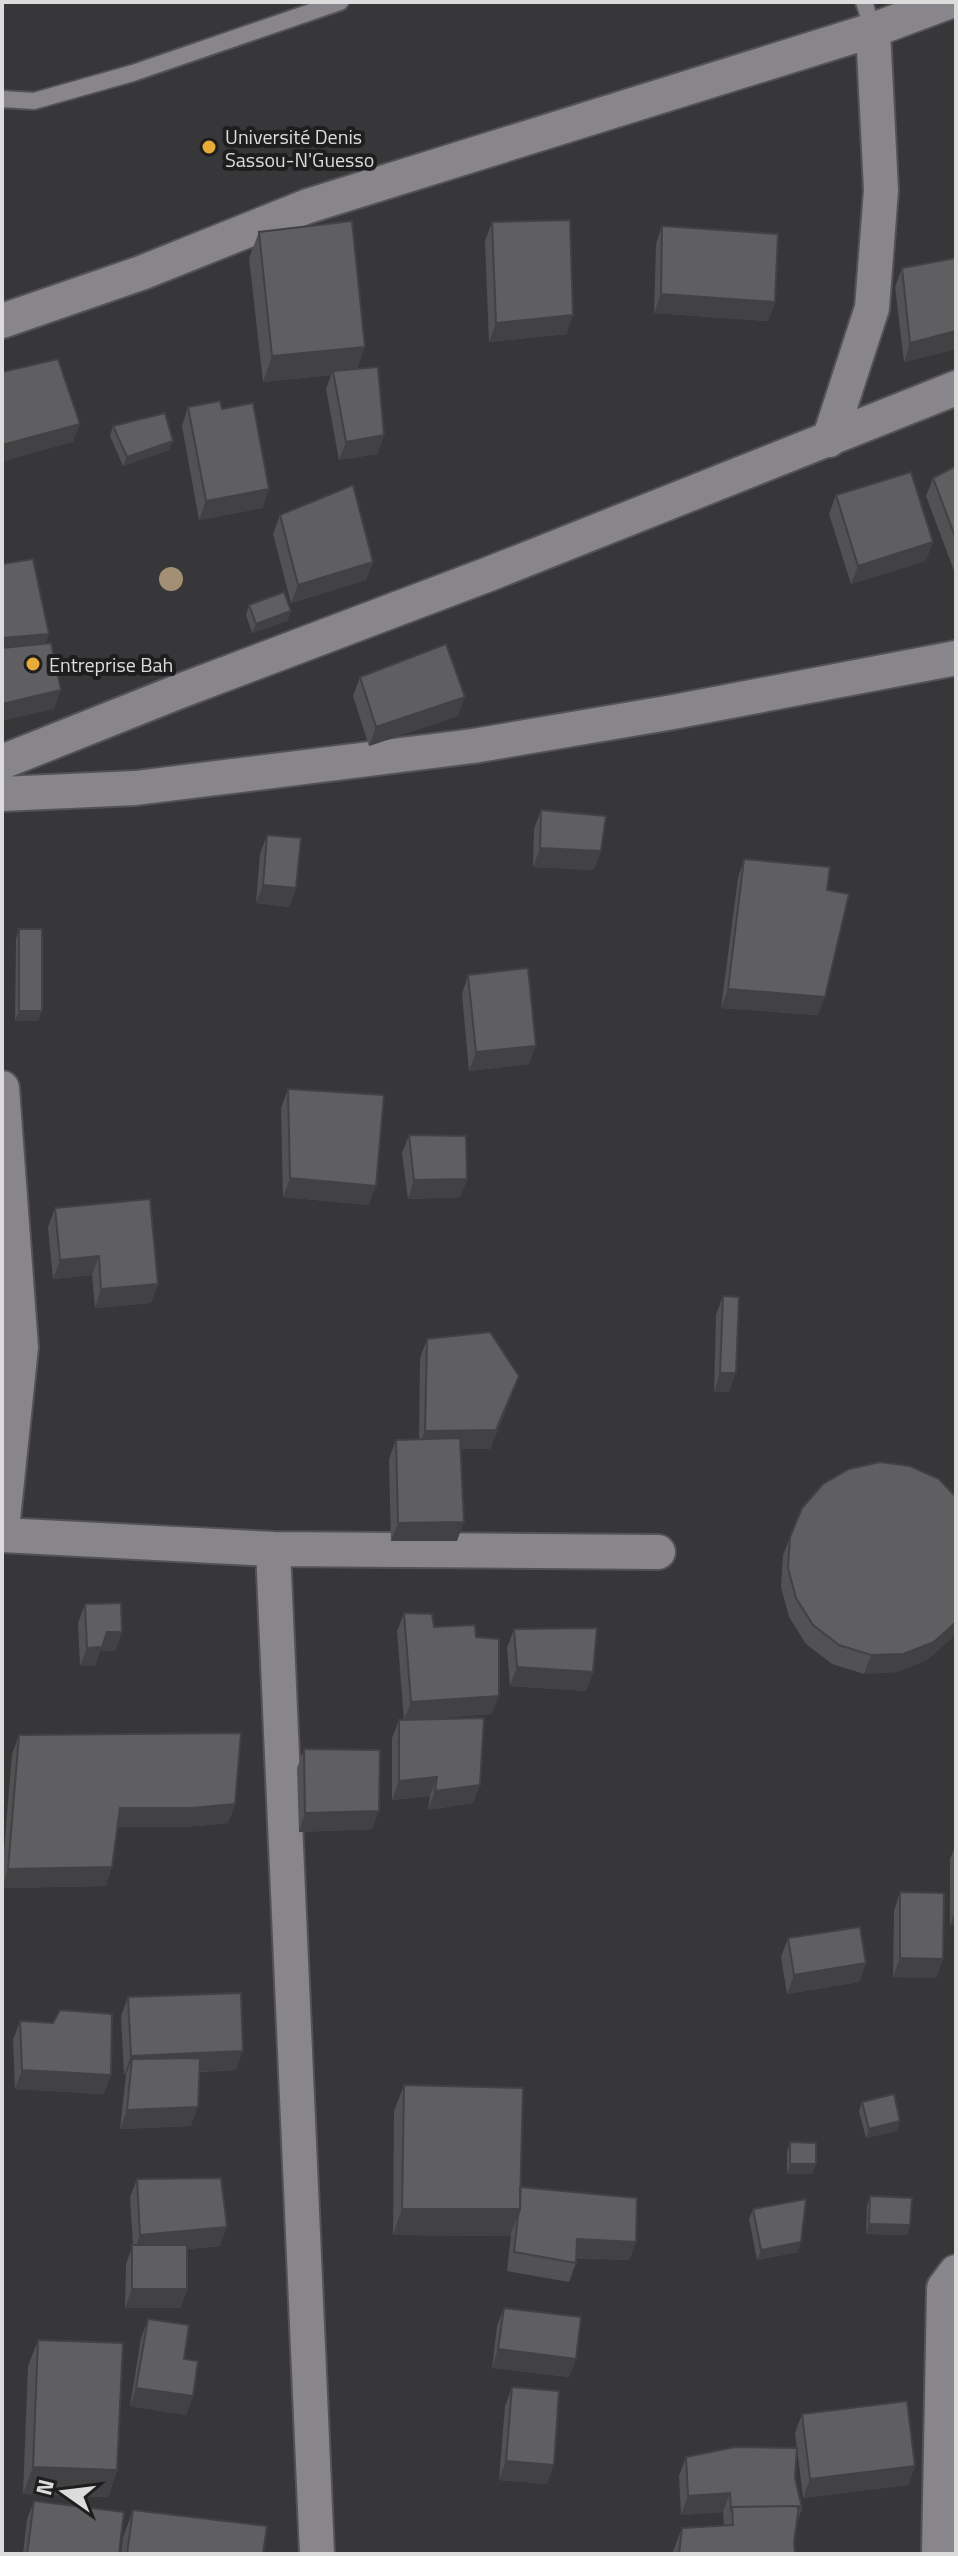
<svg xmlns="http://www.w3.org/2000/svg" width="958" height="2556" font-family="'Titillium Web',sans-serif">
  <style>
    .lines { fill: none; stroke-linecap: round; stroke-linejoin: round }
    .service-casing { stroke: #535255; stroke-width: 20 }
    .minor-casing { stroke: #535255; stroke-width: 38 }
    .service { stroke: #88868a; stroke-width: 16 }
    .minor { stroke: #88868a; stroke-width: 34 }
    .tree { fill: #a39074 }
    .wall { fill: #525153 }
    .shaded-wall { fill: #424244 }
    .building { fill: #5f5e61; stroke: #424244; stroke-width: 2 }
    .poi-dot { fill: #e9ab38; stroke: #1e1e1f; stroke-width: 3 }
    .labels { text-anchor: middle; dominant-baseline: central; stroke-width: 8; stroke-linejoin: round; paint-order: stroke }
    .poi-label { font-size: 20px; fill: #dcdcdd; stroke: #1e1e1f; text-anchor: start }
  </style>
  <rect width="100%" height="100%" fill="#373639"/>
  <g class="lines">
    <defs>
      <path id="service" d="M864 2 873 30
        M2 99 34 101 133 73 340 2"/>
      <path id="minor" d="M2 321 141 273 308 206 873 30
        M829 440 872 308 881 190 873 30 948 2
        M2 762 180 691 489 574 956 388
        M2 794 136 788 473 746 673 712 956 658
        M2 1088 21 1347 2 1529
        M2 1535 273 1549 658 1552
        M273 1549 317 2554
        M939 2554 944 2288 956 2272"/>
    </defs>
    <use href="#service" class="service-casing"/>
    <use href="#minor" class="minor-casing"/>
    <use href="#service" class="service"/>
    <use href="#minor" class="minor"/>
  </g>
  <circle class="tree" cx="171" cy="579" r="12"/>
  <path class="wall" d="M492 222 567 334 489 342 485 241Z
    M662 226 775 302 768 321 654 313 656 244Z
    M259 232 357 368 384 435 377 454 339 460 326 389 331 375 263 382 249 258Z
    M956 258V349L904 362 895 287 902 268Z
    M188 407 222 409 269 489 262 508 199 520 182 426Z
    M113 426 169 450 123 466 110 436Z
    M956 466V576L926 496 933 478Z
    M836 495 926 561 851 584 829 514Z
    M280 515 373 562 366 580 291 603 273 534Z
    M249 605 291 611 287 621 252 633 246 615Z
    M360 677 458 716 369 746 353 696Z
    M541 810 594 870 533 867 534 829Z
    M267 835 296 888 289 907 256 903 260 854Z
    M744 859 827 890 818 1015 721 1008 738 878Z
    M19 929 38 1021H15L16 939Z
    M468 975 529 1064 469 1071 462 994Z
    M288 1089 369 1205 283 1197 281 1108Z
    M409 1135 467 1179 460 1197 408 1199 402 1153Z
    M55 1208 158 1284 151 1303 95 1308 92 1275 53 1279 48 1227Z
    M723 1296 729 1392H714L716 1315Z
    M427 1339 512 1395 490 1449H460L457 1541H391L389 1459 396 1440 419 1439 420 1358Z
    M956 1497V1631L951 1639 927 1660 896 1672 864 1674 832 1664 806 1644 789 1617 781 1587 783 1555 790 1537Z
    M85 1604 122 1632 115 1651H100L95 1666H80L78 1623Z
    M404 1613 434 1627 476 1637 492 1714 424 1719 473 1803 428 1810 430 1796 392 1800V1738L399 1720H404L397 1631Z
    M514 1629 593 1672 586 1691 510 1686 507 1648Z
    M19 1735 235 1804 228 1823 186 1827H118L106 1886 2 1888V1875L12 1754Z
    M304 1749 372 1829 299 1832 297 1768Z
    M956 1844V1925H950V1859Z
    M900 1892 943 1959 936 1978 893 1977 894 1911Z
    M788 1938 866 1963 859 1982 787 1994 781 1957Z
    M128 1997 236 2070 199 2072 191 2126 120 2129 126 2075H124L121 2016Z
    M20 2021 104 2094 15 2089 13 2040Z
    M404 2085 520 2187 636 2242 629 2260 576 2258V2263L569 2282 507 2271 511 2235 510 2236 393 2235 394 2111Z
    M862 2102 897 2131 866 2138 859 2111Z
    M790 2142 816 2164 812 2174H787V2152Z
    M137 2179 220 2246 187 2249V2289L180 2308H125L126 2264 133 2245 130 2197Z
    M870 2196 910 2225 907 2235 866 2234 867 2206Z
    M753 2209 798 2252 757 2260 749 2219Z
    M504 2308 576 2359 569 2377 492 2368 497 2326Z
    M148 2319 184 2359 193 2396 186 2415 130 2406 141 2338Z
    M38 2340 117 2470 108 2497 23 2494 28 2366Z
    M512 2387 547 2484 499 2480 505 2406Z
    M802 2414 915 2466 908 2485 803 2498 795 2433Z
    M686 2457 795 2478 802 2508 797 2522 794 2542 795 2554H672L682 2528 724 2526 723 2512 681 2515 679 2476Z
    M34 2501 119 2554H23L27 2519Z
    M133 2510 263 2554H121L123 2537Z"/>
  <path class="shaded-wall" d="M661 294 775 302 768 321 654 313Z
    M573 315 567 334 489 342 496 323Z
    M956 331V349L904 362 910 343Z
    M365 347 356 373 333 371 331 375 263 382 272 356Z
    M80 424 73 442 2 462V445Z
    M384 435 377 454 339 460 346 442Z
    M173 441 169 450 123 466 127 457Z
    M269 489 262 508 199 520 206 501Z
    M933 542 926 561 851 584 858 566Z
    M373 562 366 580 291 603 298 585Z
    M291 611 287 621 252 633 256 624Z
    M49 634 42 653 2 656V638Z
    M61 690 54 709 2 721V704Z
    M465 697 458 716 369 746 376 727Z
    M540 848 601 851 594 870 533 867Z
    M263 885 296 888 289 907 256 903Z
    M728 989 825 997 818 1015 721 1008Z
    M19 1011H42L38 1021H15Z
    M536 1046 529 1064 469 1071 476 1052Z
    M290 1178 376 1186 369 1205 283 1197Z
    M467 1179 460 1197 408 1199 414 1180Z
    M99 1256 92 1275 53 1279 60 1260Z
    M158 1284 151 1303 95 1308 101 1289Z
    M720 1373H736L729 1392H714Z
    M519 1376 490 1449H418L425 1431Z
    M464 1522 457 1541H391L398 1523Z
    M956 1622V1631L951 1639 927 1660 896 1672 864 1674 871 1655Z
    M107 1632H122L115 1651H100L95 1666H80L87 1648Z
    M517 1667 593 1672 586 1691 510 1686Z
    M499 1696 492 1714 404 1720 411 1702Z
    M437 1777 430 1796 392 1800 399 1781Z
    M480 1785 473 1803 428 1810 435 1791Z
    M235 1804 228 1823 186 1827H113L120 1808Z
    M379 1811 372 1829 299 1832 305 1813Z
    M112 1867 106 1886 2 1888 8 1869Z
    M956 1908V1925H950Z
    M900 1958 943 1959 936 1978 893 1977Z
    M866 1963 859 1982 787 1994 794 1975Z
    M243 2051 236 2070 131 2074 132 2059 126 2075H124L131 2056Z
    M22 2070 111 2075 104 2094 15 2089Z
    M198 2107 191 2126 120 2129 127 2110Z
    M900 2121 897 2131 866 2138 869 2129Z
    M790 2164H816L812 2174H787Z
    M402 2209H520L510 2236 393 2235Z
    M869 2224 910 2225 907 2235 866 2234Z
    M227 2227 220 2246 133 2254 140 2235Z
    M577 2239 636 2242 629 2260 570 2257Z
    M801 2242 798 2252 757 2260 761 2250Z
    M132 2289H187L180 2308H125Z
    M498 2349 576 2359 569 2377 492 2368Z
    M136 2388 193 2396 186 2415 130 2406Z
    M506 2461 554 2465 547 2484 499 2480Z
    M915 2466 908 2485 803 2498 810 2479Z
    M33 2467 117 2470 108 2497 23 2494Z
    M730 2493 723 2512 681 2515 688 2496Z"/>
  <path class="building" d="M570 220 573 315 496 323 492 222Z
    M352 221 365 347 272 356 259 232Z
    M662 226 778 234 775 302 661 294Z
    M956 258V331L910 343 902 268Z
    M58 359 80 424 2 445V372Z
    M378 367 384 435 346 442 333 371Z
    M220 401 222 409 253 403 269 489 206 501 188 407Z
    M165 413 173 441 127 457 113 426Z
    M956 466V539L933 478Z
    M911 472 933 542 858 566 836 495Z
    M353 485 373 562 298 585 280 515Z
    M33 559 49 634 2 638V564Z
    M284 592 291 611 256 624 249 605Z
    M51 643 61 690 2 704V648Z
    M446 644 465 697 376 727 360 677Z
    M541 810 606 816 601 851 540 848Z
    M267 835 301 838 296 888 263 885Z
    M744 859 830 867 827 890 849 894 825 997 728 989Z
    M19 929H42V1011H19Z
    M528 968 536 1046 476 1052 468 975Z
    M288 1089 384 1095 376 1186 290 1178Z
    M409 1135 466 1136 467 1179 414 1180Z
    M150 1199 158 1284 101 1289 99 1256 60 1260 55 1208Z
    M723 1296 739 1297 736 1373H720Z
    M490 1332 519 1376 496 1430 425 1431 427 1339Z
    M460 1438 464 1522 398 1523 396 1440Z
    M880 1462 910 1466 939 1479 956 1497V1622L934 1642 903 1654 871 1655 839 1645 813 1625 796 1598 788 1568 790 1537 802 1508 823 1484 849 1469Z
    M121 1603 122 1632H107L102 1647 87 1648 85 1604Z
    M404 1613 432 1614 434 1627 475 1625 476 1637 499 1639V1696L411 1702Z
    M597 1628 593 1672 517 1667 514 1629Z
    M484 1718 480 1785 435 1791 437 1777 399 1781V1720Z
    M241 1733 235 1804 192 1808H120L112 1867 8 1869 19 1735Z
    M304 1749 380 1750 379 1811 305 1813Z
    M900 1892 944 1893 943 1959 900 1958Z
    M860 1927 866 1963 794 1975 788 1938Z
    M241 1993 243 2051 131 2056 128 1997Z
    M60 2010 112 2014 111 2075 22 2070 20 2021 53 2023Z
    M200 2058 198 2107 127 2110 132 2059Z
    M404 2085 523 2088 520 2209H402Z
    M894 2094 900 2121 869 2129 862 2102Z
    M790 2142 816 2143V2164H790Z
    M221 2178 227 2227 140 2235 137 2179Z
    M520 2187 637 2198 636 2242 577 2239 576 2263 514 2252 518 2216 520 2209Z
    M870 2196 912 2198 910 2225 869 2224Z
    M806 2199 801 2242 761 2250 753 2209Z
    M132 2245H187V2289H132Z
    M504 2308 581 2317 576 2359 498 2349Z
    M148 2319 189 2325 184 2359 198 2361 193 2396 136 2388Z
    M38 2340 123 2343 117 2470 33 2467Z
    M512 2387 559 2391 554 2465 506 2461Z
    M907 2401 915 2466 810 2479 802 2414Z
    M735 2447 797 2448 795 2478 802 2508H798L799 2506 732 2507 731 2511 730 2493 688 2496 686 2457Z
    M34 2501 124 2512 119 2554H27Z
    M799 2506 794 2542 795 2554H679L682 2528 733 2525 732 2507Z
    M133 2510 267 2526 263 2554H127Z"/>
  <g class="poi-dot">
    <circle cx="209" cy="147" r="8"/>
    <circle cx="33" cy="664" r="8"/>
  </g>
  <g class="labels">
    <g class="poi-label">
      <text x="225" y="136">Université Denis<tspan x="225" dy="23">Sassou-N'Guesso</tspan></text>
      <text x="49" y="664">Entreprise Bah</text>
    </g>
  </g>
  <rect width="958" height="2556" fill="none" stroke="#dcdcdd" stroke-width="8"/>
  <g transform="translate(64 2492) rotate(284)" stroke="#1e1e1f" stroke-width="6" paint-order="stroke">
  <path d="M0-6L14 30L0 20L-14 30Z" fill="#dcdcdd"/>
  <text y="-12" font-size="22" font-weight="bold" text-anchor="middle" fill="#dcdcdd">N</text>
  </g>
</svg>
